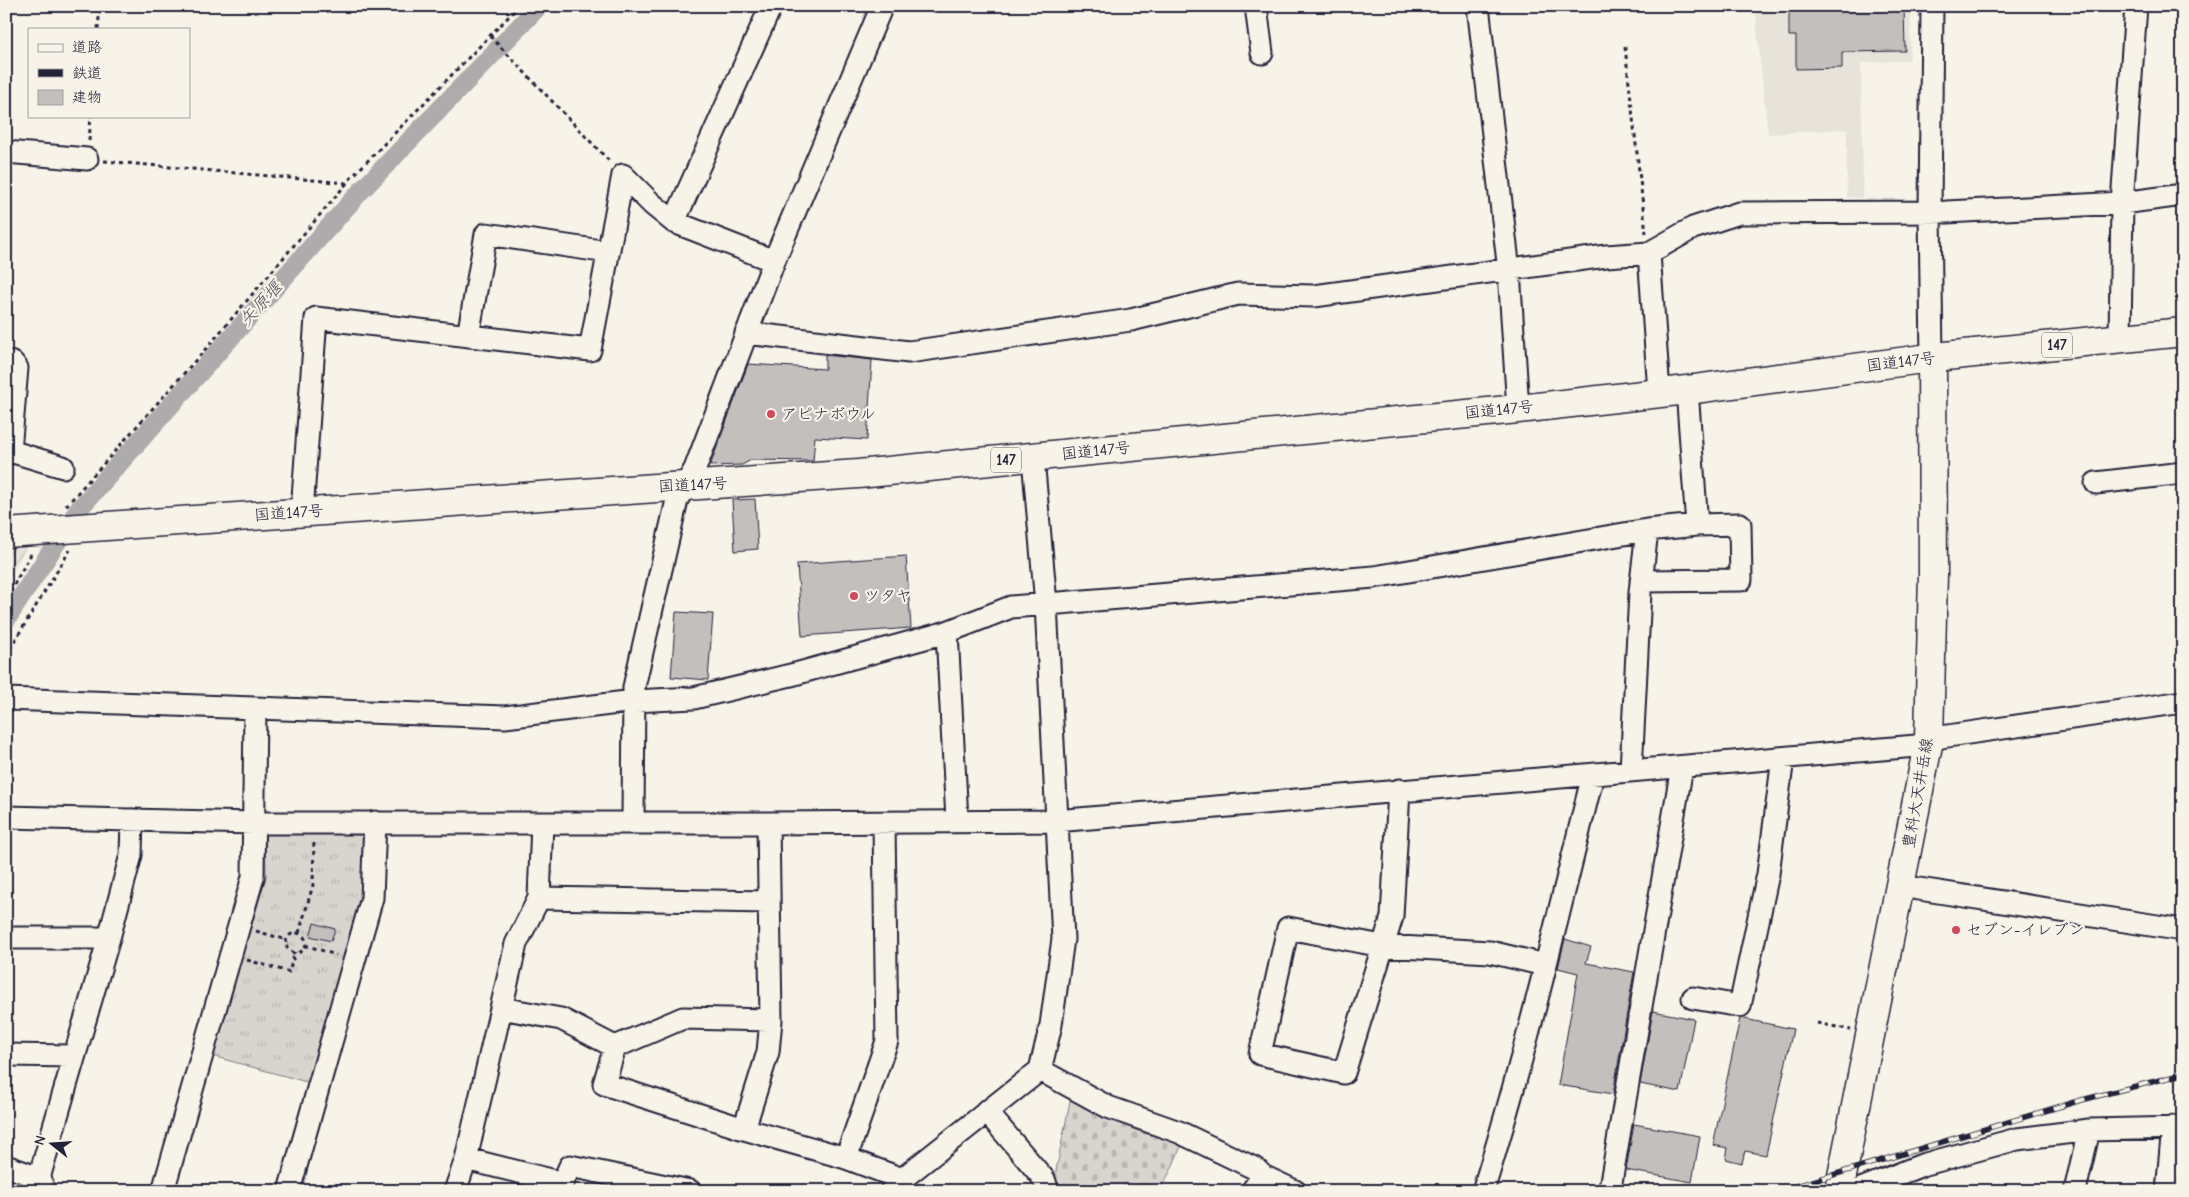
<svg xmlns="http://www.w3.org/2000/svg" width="2189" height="1197" font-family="'Comic Neue','Klee One',sans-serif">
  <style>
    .built { fill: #e7e3db }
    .industrial { fill: url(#industrial-furrows) }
    .grass { fill: url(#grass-tufts); stroke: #7d7c85 }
    .cemetery { fill: url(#cemetery-stones); stroke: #7d7c85 }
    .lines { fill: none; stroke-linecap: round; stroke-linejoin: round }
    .canal { stroke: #aeabad; stroke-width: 19 }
    .building { fill: #c2bfbd; stroke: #22223b }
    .minor-casing { stroke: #22223b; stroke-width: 25 }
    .major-casing { stroke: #22223b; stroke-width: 31 }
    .highway-casing { stroke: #22223b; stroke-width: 31 }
    .path { stroke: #22223b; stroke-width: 3; stroke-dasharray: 4 4; stroke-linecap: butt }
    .minor { stroke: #f7f3e8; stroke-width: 21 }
    .major { stroke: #f7f3e8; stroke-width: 28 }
    .highway { stroke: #f7f3e8; stroke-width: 28 }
    .rail-casing { stroke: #22223b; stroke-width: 5.5 }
    .rail { stroke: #f7f3e8; stroke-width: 4; stroke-dasharray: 11; stroke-linecap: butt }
    .poi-dot { fill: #d1495b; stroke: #f7f3e8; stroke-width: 2 }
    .labels { text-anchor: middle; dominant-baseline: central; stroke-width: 4.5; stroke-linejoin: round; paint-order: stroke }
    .shield { fill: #f7f3e8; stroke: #62616f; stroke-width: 1 }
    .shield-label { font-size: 15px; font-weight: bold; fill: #22223b }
    .street-label { font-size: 16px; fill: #22223b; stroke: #f7f3e8 }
    .poi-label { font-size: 16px; fill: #22223b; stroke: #f7f3e8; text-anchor: start }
    .water-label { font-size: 18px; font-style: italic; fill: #535263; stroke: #f7f3e8 }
  </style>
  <defs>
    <pattern id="industrial-furrows" width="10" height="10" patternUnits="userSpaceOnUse" patternTransform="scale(1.25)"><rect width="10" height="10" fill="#e7e3db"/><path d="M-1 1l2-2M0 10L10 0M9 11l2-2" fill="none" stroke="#c6c2bd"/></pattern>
    <pattern id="grass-tufts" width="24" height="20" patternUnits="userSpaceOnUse" patternTransform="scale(1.25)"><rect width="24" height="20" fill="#d8d5cf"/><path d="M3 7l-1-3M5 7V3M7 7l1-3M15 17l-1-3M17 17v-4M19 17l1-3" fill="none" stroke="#b9b7b3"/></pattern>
    <pattern id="cemetery-stones" width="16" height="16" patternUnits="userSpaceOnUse" patternTransform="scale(1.25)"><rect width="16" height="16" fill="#d8d5cf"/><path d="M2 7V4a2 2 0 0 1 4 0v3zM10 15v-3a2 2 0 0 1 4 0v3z" fill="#b9b7b3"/></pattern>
  </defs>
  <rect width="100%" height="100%" fill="#f7f3e8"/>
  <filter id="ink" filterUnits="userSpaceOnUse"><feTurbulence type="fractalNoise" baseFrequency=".02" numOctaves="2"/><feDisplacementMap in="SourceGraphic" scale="10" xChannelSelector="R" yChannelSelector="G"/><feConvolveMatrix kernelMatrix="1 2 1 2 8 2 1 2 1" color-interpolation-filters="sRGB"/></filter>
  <g filter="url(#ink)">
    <path class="built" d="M1756 6H1911L1910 60 1861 63 1863 198 1847 197V129L1768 134 1757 31Z"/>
    <path class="industrial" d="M27 546 6 584V548Z"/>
    <path class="grass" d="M265 833 365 835 363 895 310 1083 212 1056 266 877Z"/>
    <path class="cemetery" d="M1071 1096 1104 1117 1143 1133 1183 1142 1170 1172 1159 1191H1074L1054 1181Z"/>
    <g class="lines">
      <path class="canal" d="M6 620 78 510 359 193 539 6"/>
    </g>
    <path class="building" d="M1789 6H1904L1905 51 1842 52V68L1796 69V36H1789Z
      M825 355 872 360 867 440 815 437 813 461 751 460 742 465 710 466 748 364 825 369Z
      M755 499 758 549 735 551 732 500Z
      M906 556 911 628 802 636 797 564Z
      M676 612 713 614 708 680 671 677Z
      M314 923 335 929 331 941 310 936Z
      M1565 939 1591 947 1586 963 1634 972 1613 1094 1558 1085 1578 973 1558 968Z
      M1653 1011 1694 1019 1680 1092 1640 1084Z
      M1740 1018 1793 1029 1766 1155 1745 1151 1742 1163 1726 1159 1728 1148 1713 1145Z
      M1634 1124 1700 1136 1692 1182 1626 1170Z"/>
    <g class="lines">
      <defs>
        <path id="minor" d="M1256 6 1262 53
          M1478 6 1509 271 1518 409
          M6 152 87 159
          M674 222 771 6
          M1649 253 1659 392
          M746 333 909 352 1131 320 1238 294 1314 296 1606 256 1649 253 1693 228 1739 213 1946 212 2122 203 2183 195
          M468 336 486 234 608 252
          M2120 339 2122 203 2136 6
          M1932 358 1930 212 1932 6
          M6 361 13 363 17 368 10 451 6 455
          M1687 390 1697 525
          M10 451 63 467
          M2096 483 2183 473
          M302 512 316 318 590 350 623 175 652 204 674 222 774 261
          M947 632 957 820
          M6 699 505 717 634 701 694 698 795 674 947 632 1011 607 1374 577 1647 530 1697 525 1740 524 1741 580 1641 581
          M1631 771 1640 592 1647 530
          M1399 790 1392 917 1344 1073 1260 1054 1288 928 1382 946 1490 952 1545 965
          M6 817 254 823H768L1056 821 1916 746 1941 737 2183 702
          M633 822 634 687 677 500 695 469 774 261 882 6
          M1900 886 2183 930
          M539 898 769 902
          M6 938H109
          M1693 998 1740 1006 1768 874 1783 758
          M501 1008 561 1019 615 1047 604 1084 744 1129 846 1158 902 1179
          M615 1047 683 1018 771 1020
          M6 1055 74 1056
          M1040 1070 1108 1107 1179 1132 1256 1169 1263 1176 1295 1191
          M986 1111 1044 1179 1048 1191
          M744 1129 768 1052 771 1020 768 823
          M846 1158 887 1041 884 823
          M466 1159 563 1183
          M6 1166 39 1178
          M1610 1188 1682 767
          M45 1191 39 1178 109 938 131 855 132 820
          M163 1191 253 877 255 709
          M289 1191 372 898 375 822
          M455 1191 466 1159 516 944 539 898 542 823
          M559 1191 570 1166 690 1191
          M891 1191 902 1179 1040 1070 1051 1025 1063 939 1046 604 1033 458
          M1252 1191 1263 1176
          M1483 1191C1526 1054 1558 914 1593 775
          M1856 1191 1922 1165 2017 1139 2089 1130 2183 1128
          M2075 1191 2089 1130
          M2167 1191 2173 1127"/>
        <path id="major" d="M1839 1191 1929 740 1933 574 1932 358"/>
        <path id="highway" d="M6 533 858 474 1518 409 1687 390 1945 356 2183 332"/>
      </defs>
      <use href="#minor" class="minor-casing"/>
      <use href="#major" class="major-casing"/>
      <use href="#highway" class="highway-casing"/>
      <path class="path" d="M98 29 100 6
        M490 36 610 162
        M1625 47 1646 233
        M89 141 91 116
        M104 161 346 183 519 6
        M66 506 210 344 347 183
        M6 599 31 554
        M6 655 70 550
        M256 931 287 940
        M299 933 313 885 314 841
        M286 943a10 10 0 1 1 20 0a10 10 0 1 1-20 0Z
        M305 945 336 955
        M247 960 289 972 295 952
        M1817 1023 1851 1030"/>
      <use href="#minor" class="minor"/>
      <use href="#major" class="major"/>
      <use href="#highway" class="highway"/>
      <defs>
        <path id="rail" d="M1780 1191 2078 1101 2183 1074"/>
      </defs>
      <use href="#rail" class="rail-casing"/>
      <use href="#rail" class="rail"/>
    </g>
  </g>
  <g class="poi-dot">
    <circle cx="771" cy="414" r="5"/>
    <circle cx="854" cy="596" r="5"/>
    <circle cx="1956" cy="930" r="5"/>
  </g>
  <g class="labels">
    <g class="shield">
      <rect x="2042" y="332.5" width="30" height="25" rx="4"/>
      <rect x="991" y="447.5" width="30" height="25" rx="4"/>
    </g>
    <g class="shield-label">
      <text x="2057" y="345">147</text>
      <text x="1006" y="460">147</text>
    </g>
    <g class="street-label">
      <text transform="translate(1901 362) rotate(-7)">国道147号</text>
      <text transform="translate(1499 410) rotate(-6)">国道147号</text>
      <text transform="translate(1096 451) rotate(-6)">国道147号</text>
      <text transform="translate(693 485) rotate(-3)">国道147号</text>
      <text transform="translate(289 513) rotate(-4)">国道147号</text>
      <text transform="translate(1918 793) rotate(-80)">豊科大天井岳線</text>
    </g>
    <g class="poi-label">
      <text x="781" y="414">アピナボウル</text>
      <text x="864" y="596">ツタヤ</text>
      <text x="1966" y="930">セブン-イレブン</text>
    </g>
    <g class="water-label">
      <text transform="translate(261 304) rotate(-48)">矢原堰</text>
    </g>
  </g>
  <rect width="2189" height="1197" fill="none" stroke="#f7f3e8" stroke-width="25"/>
  <rect x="12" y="12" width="2164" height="1172" fill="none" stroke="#22223b" stroke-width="2" filter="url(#ink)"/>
  <rect x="28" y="28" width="162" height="90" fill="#f7f3e8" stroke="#a29fa3"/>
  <rect x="38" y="44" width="25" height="8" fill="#f7f3e8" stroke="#a29fa3"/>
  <text x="72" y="52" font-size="15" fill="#22223b">道路</text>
  <rect x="38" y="69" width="25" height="8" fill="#22223b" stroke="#a29fa3"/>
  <text x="72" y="78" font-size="15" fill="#22223b">鉄道</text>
  <rect x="38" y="90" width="25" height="15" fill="#c2bfbd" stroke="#a29fa3"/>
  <text x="72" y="102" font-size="15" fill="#22223b">建物</text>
  <g transform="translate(52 1144) rotate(287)" stroke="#f7f3e8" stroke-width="4" paint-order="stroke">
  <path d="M0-4L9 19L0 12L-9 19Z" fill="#22223b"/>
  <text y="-8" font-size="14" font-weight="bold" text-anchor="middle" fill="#22223b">N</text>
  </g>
</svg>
